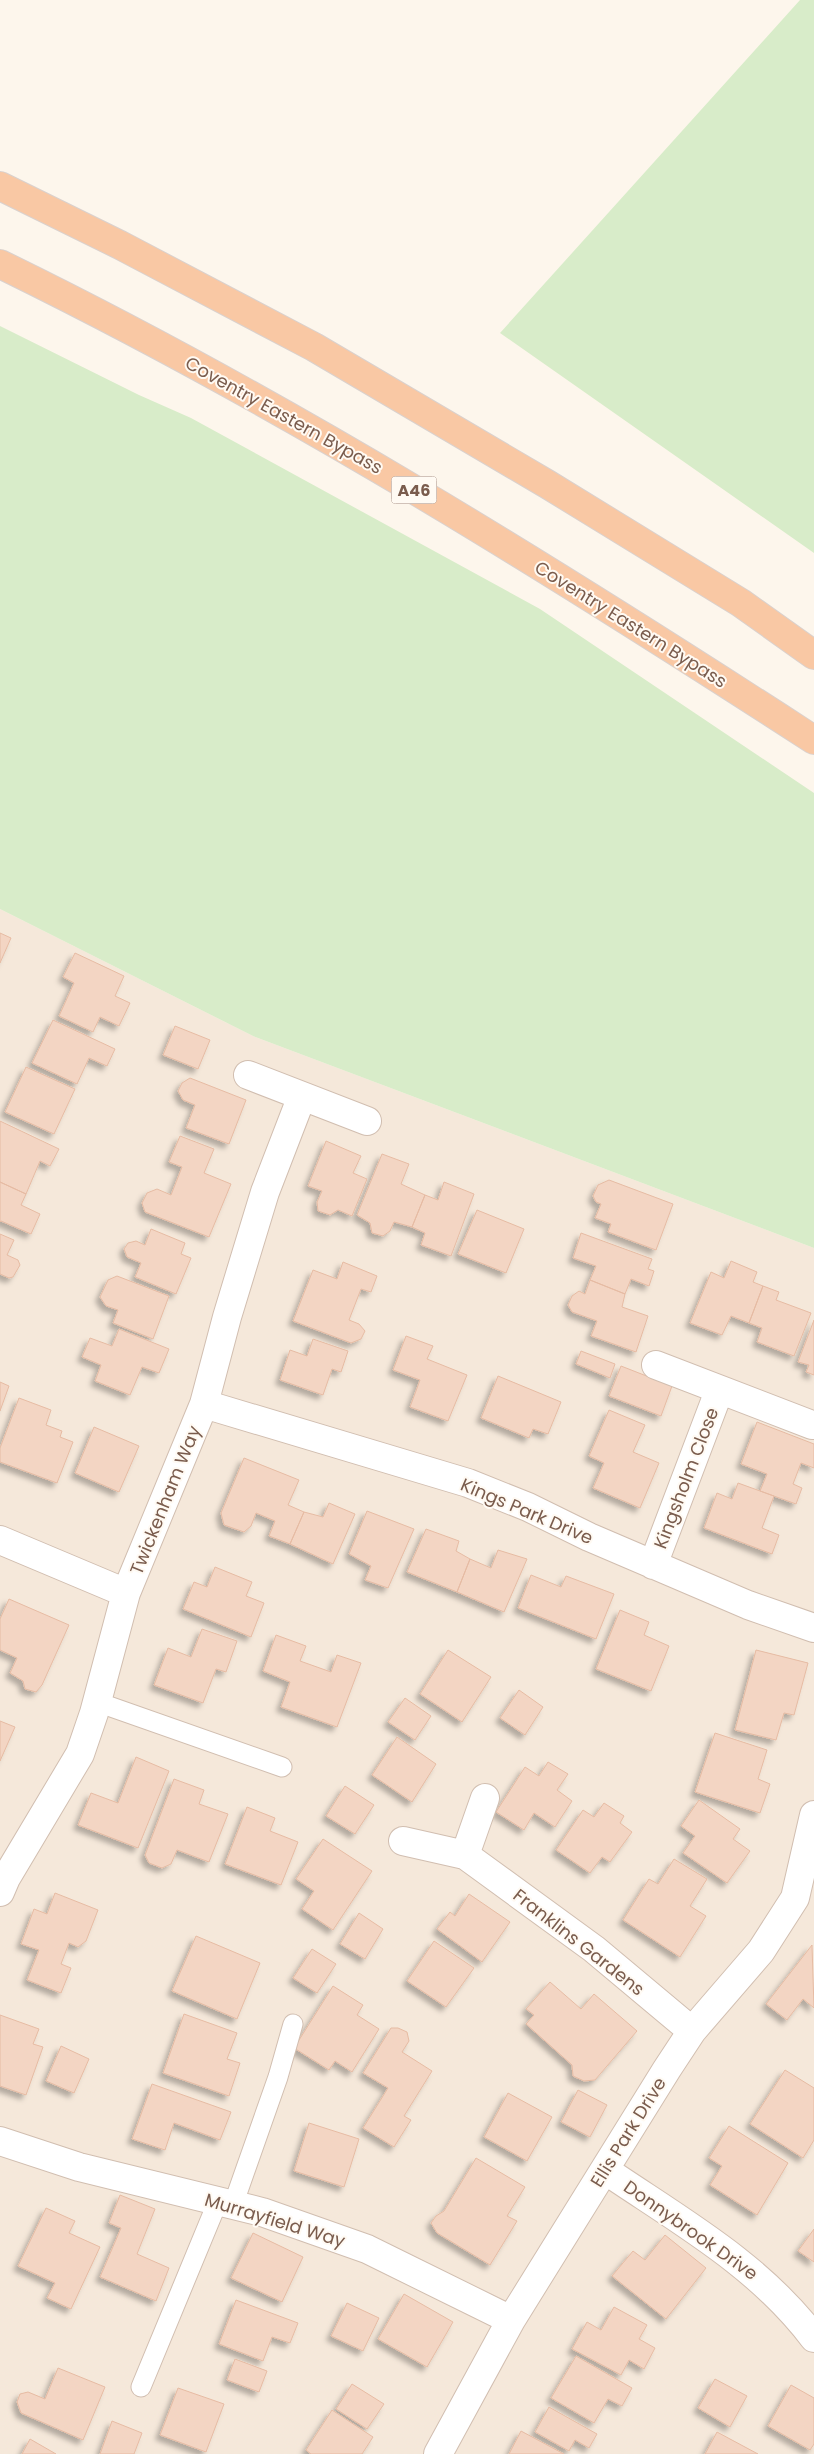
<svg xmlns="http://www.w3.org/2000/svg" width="814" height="2454" font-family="Poppins,sans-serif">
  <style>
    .residential { fill: #f5e8da }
    .green { fill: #d8ecc9 }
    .building { fill: #f3d5c3; stroke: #e6bba3; filter: url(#shadow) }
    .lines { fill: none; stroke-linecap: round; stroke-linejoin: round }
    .service-casing { stroke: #d1beb0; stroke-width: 21 }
    .minor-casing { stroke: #d1beb0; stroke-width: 30 }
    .trunk-casing { stroke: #dad1cd; stroke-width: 30 }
    .service { stroke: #fff; stroke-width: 19 }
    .minor { stroke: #fff; stroke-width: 28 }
    .trunk { stroke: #f9c8a4; stroke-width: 28 }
    .labels { text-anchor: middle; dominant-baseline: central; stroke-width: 4; stroke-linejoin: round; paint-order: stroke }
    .shield { fill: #fffaf3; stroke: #a28b7f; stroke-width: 1 }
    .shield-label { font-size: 16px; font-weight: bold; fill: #7a5c4d }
    .street-label { font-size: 18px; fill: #7a5c4d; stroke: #fffaf3 }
  </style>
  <defs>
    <filter id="shadow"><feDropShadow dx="-4.5" dy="4.5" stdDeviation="2.5" flood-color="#0004"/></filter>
  </defs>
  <rect width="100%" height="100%" fill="#fdf6ec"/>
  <path class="residential" d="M0 909 253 1036 814 1248V2454H0Z"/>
  <path class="green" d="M800 0H814V553L500 333Z
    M0 326 139 395 191 418 540 609 814 793V1248L253 1036 0 909Z"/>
  <path class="building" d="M0 933 11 938 0 963Z
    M75 953 124 976 115 996 130 1003 119 1026 100 1017 93 1032 59 1016 74 983 63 977Z
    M53 1020 115 1049 107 1066 89 1058 77 1084 32 1063Z
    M175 1026 210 1040 198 1069 163 1055Z
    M26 1067 75 1089 54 1134 5 1112Z
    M190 1078 246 1100 229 1144 186 1128 195 1105 183 1100 178 1091 182 1083Z
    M0 1121 59 1149 50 1166 40 1161 26 1194 0 1182Z
    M180 1136 214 1149 204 1173 231 1184 209 1237 145 1212 142 1203 147 1193 157 1189 171 1195 182 1167 169 1162Z
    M326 1141 361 1156 353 1173 367 1179 352 1216 338 1210 330 1215 318 1211 317 1202 322 1191 308 1186Z
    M382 1154 409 1164 401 1184 425 1195 412 1227 394 1222 390 1231 383 1236 372 1233 370 1223 357 1215Z
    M609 1180 673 1204 656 1250 608 1232 611 1224 595 1218 601 1204 596 1202 593 1196 598 1185Z
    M0 1182 26 1194 21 1205 40 1214 31 1234 1 1221 0 1222Z
    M444 1182 474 1194 451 1256 421 1245 425 1233 412 1227 425 1195 438 1200Z
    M477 1210 524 1229 506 1273 458 1254Z
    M151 1229 185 1243 181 1254 191 1258 176 1294 135 1277 141 1263 127 1257 124 1249 128 1243 136 1241 145 1245Z
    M581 1233 652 1259 648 1269 654 1271 649 1286 631 1279 625 1294 590 1280 596 1266 573 1258Z
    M0 1234 14 1240 7 1255 18 1260 20 1265 13 1277 9 1278 0 1274Z
    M731 1261 757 1272 753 1282 763 1286 749 1323 731 1316 722 1335 690 1323 711 1272 724 1278Z
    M343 1262 377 1276 371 1292 361 1289 349 1320 359 1324 365 1331 361 1339 351 1343 293 1321 313 1270 337 1279Z
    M117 1276 169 1296 153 1339 113 1323 118 1310 106 1306 100 1297 108 1280Z
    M590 1280 625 1294 622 1307 648 1316 636 1352 591 1336 597 1321 572 1312 568 1305 572 1296 579 1291 585 1294Z
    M763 1286 779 1292 776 1300 811 1313 794 1356 757 1342 762 1328 749 1323Z
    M814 1320V1375L806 1372 809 1365 798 1362Z
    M119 1329 169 1349 159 1373 142 1367 130 1395 95 1381 101 1365 82 1357 90 1338 112 1346Z
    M406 1336 433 1346 427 1359 467 1375 448 1421 410 1407 420 1380 393 1370Z
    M313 1339 348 1351 341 1372 332 1369 323 1395 280 1380 290 1350 307 1356Z
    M581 1351 615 1364 610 1378 576 1364Z
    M621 1366 672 1386 661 1416 609 1396Z
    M498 1376 561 1402 548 1434 533 1429 529 1438 481 1418Z
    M0 1382 9 1386 0 1411Z
    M19 1398 51 1410 46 1425 62 1431 60 1437 73 1442 57 1483 0 1462V1448Z
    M609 1410 645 1425 633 1452 659 1463 640 1508 593 1488 604 1463 589 1456Z
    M757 1422 814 1444V1468L801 1463 793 1484 802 1488 796 1504 760 1491 767 1474 741 1464Z
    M94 1427 139 1446 119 1492 75 1473Z
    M244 1458 299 1480 288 1505 304 1512 290 1544 269 1536 275 1521 256 1513 251 1526 244 1532 224 1525 221 1513Z
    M738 1483 774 1496 762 1528 779 1535 772 1554 704 1528 717 1493 732 1499Z
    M329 1503 355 1514 333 1564 290 1544 304 1512 323 1517Z
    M367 1511 414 1529 388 1588 365 1580 371 1566 349 1554Z
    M426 1529 459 1541 456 1551 470 1559 457 1592 407 1572Z
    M498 1550 527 1559 504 1612 457 1592 470 1559 491 1568Z
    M215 1567 252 1582 246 1596 264 1603 251 1637 183 1609 194 1582 207 1587Z
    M531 1575 561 1587 566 1576 614 1594 596 1639 518 1608Z
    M9 1599 69 1625 42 1685 36 1692 25 1689 23 1681 10 1673 17 1658 0 1650V1619Z
    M620 1610 649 1622 644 1635 669 1646 651 1691 596 1669Z
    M202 1629 237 1641 226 1672 216 1669 203 1703 154 1685 168 1648 191 1657Z
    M276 1635 306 1646 300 1661 331 1672 337 1655 361 1663 337 1727 281 1707 290 1682 263 1671Z
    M448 1650 491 1677 462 1722 420 1694Z
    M756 1650 808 1663 794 1715 784 1713 776 1740 735 1730Z
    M519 1690 543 1707 525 1735 500 1718Z
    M405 1698 431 1716 415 1740 388 1722Z
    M0 1721 15 1727 0 1761Z
    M715 1733 767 1750 758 1779 770 1784 760 1813 695 1792Z
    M397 1737 436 1764 412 1802 372 1775Z
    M136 1757 169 1771 138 1848 78 1825 91 1793 118 1803Z
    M548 1762 568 1774 557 1790 572 1801 555 1827 534 1813 524 1830 496 1812 525 1767 539 1776Z
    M174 1779 204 1790 199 1804 228 1814 209 1862 177 1850 171 1864 162 1868 149 1863 145 1855Z
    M345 1786 374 1805 355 1834 326 1816Z
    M699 1800 740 1829 733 1839 750 1851 727 1883 683 1853 695 1836 681 1826Z
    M604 1803 624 1816 620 1823 632 1832 610 1862 602 1857 590 1873 556 1850 583 1810 594 1817Z
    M247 1807 275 1818 270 1831 298 1842 281 1885 225 1864Z
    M323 1839 372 1871 333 1930 302 1909 314 1891 296 1879Z
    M674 1859 707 1879 690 1906 706 1916 680 1957 623 1920 649 1879 658 1884Z
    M55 1893 98 1910 86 1941 78 1947 69 1943 61 1964 71 1968 61 1993 27 1980 39 1950 21 1944 34 1909 47 1914Z
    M469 1894 510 1922 482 1962 437 1929 450 1912 455 1916Z
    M359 1913 383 1929 365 1959 340 1944Z
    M196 1936 260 1963 237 2019 172 1991Z
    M434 1941 474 1968 446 2007 407 1981Z
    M812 1945 814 2008 803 1999 787 2020 766 2004Z
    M312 1949 336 1964 317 1993 293 1978Z
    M550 1982 581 2009 594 1994 637 2031 595 2080 584 2081 573 2076 572 2065 526 2024 534 2015 526 2009Z
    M333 1986 363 2005 357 2015 379 2029 352 2072 335 2061 329 2070 294 2048Z
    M184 2014 237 2033 227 2059 240 2063 229 2096 163 2073Z
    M0 2015 39 2029 33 2044 43 2047 26 2095 0 2086Z
    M391 2028H398L407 2032 409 2041 402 2052 432 2071 404 2116 411 2120 394 2147 363 2128 388 2088 363 2073Z
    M61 2046 89 2059 74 2093 46 2081Z
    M785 2070 814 2088V2140L803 2158 750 2124Z
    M152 2084 231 2112 220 2140 174 2123 165 2150 132 2139Z
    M578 2090 607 2105 590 2137 561 2122Z
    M508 2093 552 2117 527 2161 484 2137Z
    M309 2123 359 2139 344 2187 294 2171Z
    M729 2126 788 2163 757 2215 710 2185 722 2166 709 2158Z
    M476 2158 525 2187 507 2216 517 2221 490 2265 437 2233 431 2223 436 2216 444 2211Z
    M120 2195 155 2209 137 2254 169 2268 156 2301 100 2277 121 2228 109 2223Z
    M46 2208 75 2221 69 2233 100 2247 71 2309 47 2298 55 2283 18 2266Z
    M814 2229V2262L798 2251Z
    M253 2233 303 2257 282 2302 231 2278Z
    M665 2235 706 2268 666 2319 612 2276 633 2251 645 2260Z
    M404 2294 453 2322 427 2367 378 2339Z
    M236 2300 298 2323 290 2343 272 2337 263 2361 219 2344Z
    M347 2303 379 2318 363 2351 331 2336Z
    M614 2307 647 2325 639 2339 655 2348 644 2369 629 2360 621 2375 572 2349 587 2322 601 2330Z
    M576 2356 632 2388 622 2406 608 2399 594 2423 551 2398Z
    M235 2359 267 2371 259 2392 227 2380Z
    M58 2368 105 2387 83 2440 21 2413 17 2402 20 2394 28 2392 45 2399Z
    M715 2379 747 2396 730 2427 698 2408Z
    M352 2384 384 2404 367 2429 336 2409Z
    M791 2385 814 2398V2444L810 2450 768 2426Z
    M178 2388 224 2404 206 2452 160 2435Z
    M549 2407 597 2434 589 2448 575 2440 569 2451 535 2432Z
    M332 2410 373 2437 362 2454H311L306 2450Z
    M112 2421 142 2433 134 2454H100Z
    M521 2431 564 2454H509Z
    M717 2432 758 2454H705Z
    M30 2439 56 2454H22Z"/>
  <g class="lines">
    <defs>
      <path id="service" d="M97 1702 282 1767
        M233 2205 278 2077 293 2024
        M141 2387 218 2201"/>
      <path id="minor" d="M248 1075 367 1121
        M656 1365 812 1425
        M204 1404 468 1483 528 1507 589 1537 748 1605 814 1628
        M0 1540 126 1593
        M653 1565 719 1391
        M403 1841 465 1855 594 1949 692 2031
        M465 1855 485 1798
        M0 1892 6 1878 80 1754 94 1713 126 1593 204 1404 227 1317 265 1192 302 1096
        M0 2141 79 2167 262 2212 367 2249 511 2320
        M605 2170C680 2221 758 2264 814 2338
        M438 2454 511 2320 667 2069 692 2031 761 1951 795 1898 814 1815"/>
      <path id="trunk" d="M0 186 120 245 314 347 547 484 741 603 814 655
        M0 264C283 402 550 569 814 740"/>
    </defs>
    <use href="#service" class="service-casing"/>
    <use href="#minor" class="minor-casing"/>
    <use href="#trunk" class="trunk-casing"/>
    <use href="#service" class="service"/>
    <use href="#minor" class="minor"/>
    <use href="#trunk" class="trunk"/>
  </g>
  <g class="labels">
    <rect class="shield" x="391.5" y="476.5" width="45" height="27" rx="4"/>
    <g class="shield-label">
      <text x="414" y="490">A46</text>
    </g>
    <g class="street-label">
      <text transform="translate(284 415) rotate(29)">Coventry Eastern Bypass</text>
      <text transform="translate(631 624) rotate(32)">Coventry Eastern Bypass</text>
      <text transform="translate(686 1478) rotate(-69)">Kingsholm Close</text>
      <text transform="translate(165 1500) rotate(-68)">Twickenham Way</text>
      <text transform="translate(527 1511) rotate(23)">Kings Park Drive</text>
      <text transform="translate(579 1942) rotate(38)">Franklins Gardens</text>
      <text transform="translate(628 2132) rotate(-58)">Ellis Park Drive</text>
      <text transform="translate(275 2220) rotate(17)">Murrayfield Way</text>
      <text transform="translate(691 2230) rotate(35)">Donnybrook Drive</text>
    </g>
  </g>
</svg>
